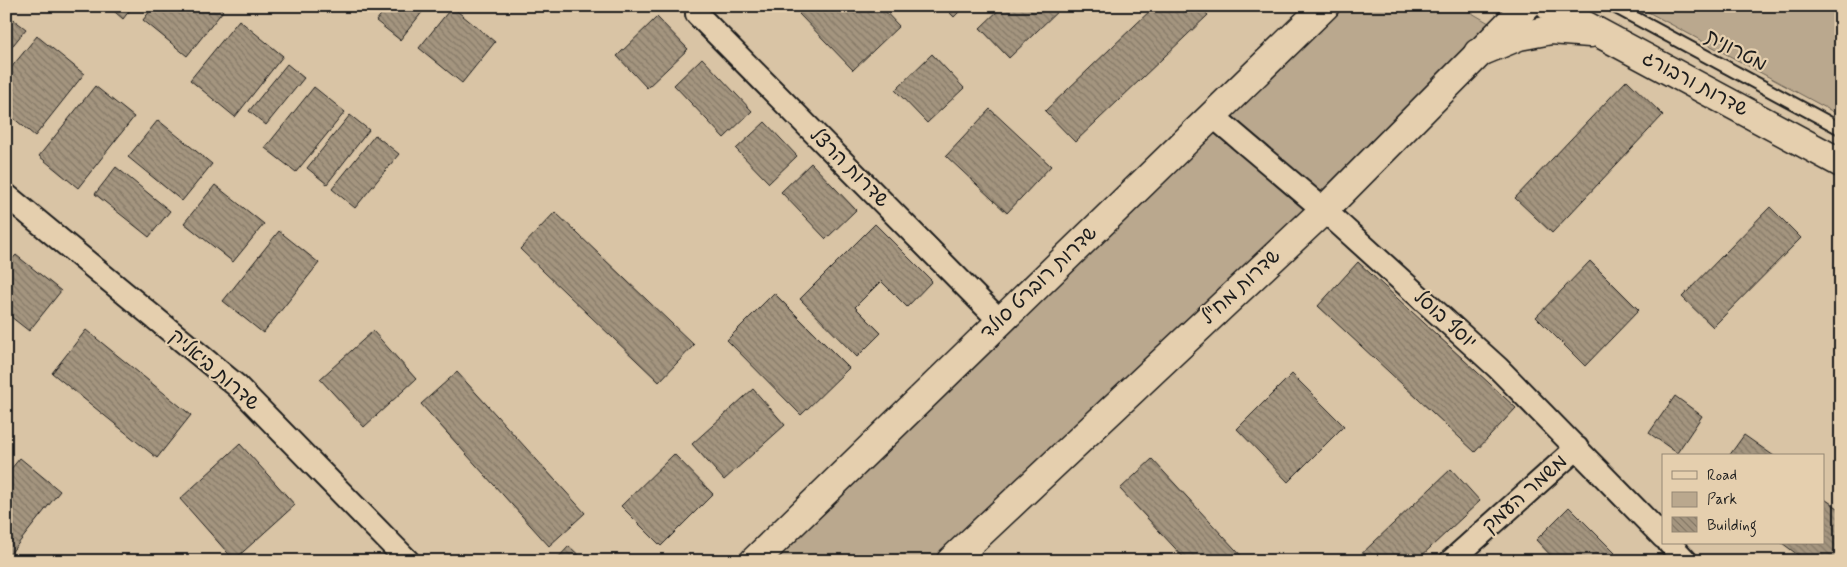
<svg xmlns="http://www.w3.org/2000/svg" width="1847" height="567" font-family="Mynerve,'Playpen Sans Hebrew',sans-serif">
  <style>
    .park { fill: #baa88e; stroke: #6b6255 }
    .building { fill: url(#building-back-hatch); stroke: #1c1c1c }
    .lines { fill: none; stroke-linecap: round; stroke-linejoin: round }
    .service-casing { stroke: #1c1c1c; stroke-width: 15 }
    .minor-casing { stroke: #1c1c1c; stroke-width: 26 }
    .tertiary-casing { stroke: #1c1c1c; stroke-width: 31 }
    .secondary-casing { stroke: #1c1c1c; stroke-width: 31 }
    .service { stroke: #e5cfae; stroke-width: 11 }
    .minor { stroke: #e5cfae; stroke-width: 22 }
    .tertiary { stroke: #e5cfae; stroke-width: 28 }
    .secondary { stroke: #e5cfae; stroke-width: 28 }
    .labels { text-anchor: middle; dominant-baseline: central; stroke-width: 4.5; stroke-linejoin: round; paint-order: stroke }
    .street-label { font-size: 20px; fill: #1c1c1c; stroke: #e5cfae }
  </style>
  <defs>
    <pattern id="building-back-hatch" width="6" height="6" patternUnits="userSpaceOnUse" patternTransform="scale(1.25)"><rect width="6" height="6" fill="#a4957f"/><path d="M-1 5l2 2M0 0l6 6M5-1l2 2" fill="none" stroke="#857967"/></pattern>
  </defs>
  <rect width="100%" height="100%" fill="#d9c4a5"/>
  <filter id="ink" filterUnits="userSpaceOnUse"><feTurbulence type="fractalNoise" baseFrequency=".02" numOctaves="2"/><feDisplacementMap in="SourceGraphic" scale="10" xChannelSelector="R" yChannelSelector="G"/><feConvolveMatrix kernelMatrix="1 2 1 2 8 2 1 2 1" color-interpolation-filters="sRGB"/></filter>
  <g filter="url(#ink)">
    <path class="park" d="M1340 6H1460L1494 26 1323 196 1231 115Z
      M1637 6H1841V116Z
      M1216 131 1309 209 947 561H766Z"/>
    <path class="building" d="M108 6H133L123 19Z
      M154 6H218L223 11 187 56 143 20Z
      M388 6H427L400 40 376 21Z
      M807 6H880L899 26 853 70 799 14Z
      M943 6H965L954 17Z
      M1003 6H1063L1009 58 980 28Z
      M1155 6H1200L1208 15 1075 142 1045 111Z
      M452 7 495 42 462 83 419 48Z
      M6 14 26 29 6 54Z
      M657 17 688 49 647 88 617 56Z
      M239 20 283 56 235 117 190 80Z
      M37 36 84 74 35 136 6 112V74Z
      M932 54 964 88 927 123 895 90Z
      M702 58 752 111 724 138 674 85Z
      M287 64 304 78 266 125 249 111Z
      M1627 80 1663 115 1552 233 1515 198Z
      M95 86 134 117 78 188 39 156Z
      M314 87 345 112 296 172 265 148Z
      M990 109 1051 166 1007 213 946 156Z
      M350 115 369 130 327 184 307 168Z
      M158 120 212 164 182 201 128 157Z
      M765 122 797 156 769 183 736 149Z
      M375 135 399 154 355 208 332 189Z
      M811 163 856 210 826 239 781 192Z
      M116 167 170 211 149 237 95 194Z
      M215 185 264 224 233 262 184 223Z
      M1770 207 1801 238 1713 327 1682 297Z
      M555 212 694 345 659 382 520 249Z
      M875 224 932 281 907 307 881 281 855 307 881 333 857 357 800 299Z
      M279 231 319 263 263 333 223 301Z
      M16 255 61 291 29 331 6 313V266Z
      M1590 261 1639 310 1585 366 1536 317Z
      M1358 262 1516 408 1475 452 1318 306Z
      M774 293 849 368 801 415 727 340Z
      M86 330 191 415 157 458 52 373Z
      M373 331 416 379 364 427 320 379Z
      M457 372 585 513 549 546 421 404Z
      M1292 374 1344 426 1288 482 1237 429Z
      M753 389 785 425 724 480 692 444Z
      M1675 396 1702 416 1677 453 1649 433Z
      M1744 435 1774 456H1729Z
      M240 444 295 505 234 560 180 499Z
      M674 454 713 494 661 546 621 506Z
      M20 458 60 491 10 554 6 550V475Z
      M1152 459 1246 561H1187L1120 489Z
      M1451 469 1480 501 1416 561H1354Z
      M1823 498 1841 510V551L1834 561H1806L1782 543H1823Z
      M1569 507 1615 553 1607 561H1556L1536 540Z
      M569 546 585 561H555Z"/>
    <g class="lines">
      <defs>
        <path id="service" d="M1613 6 1841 129"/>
        <path id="minor" d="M697 14 1000 321
          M1213 116 1324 210 1498 368 1663 537
          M6 195 237 386 408 561
          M1669 543 1686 561
          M1451 561 1577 448"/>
        <path id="tertiary" d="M754 561 1325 6
          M951 561 1324 210 1526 6"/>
        <path id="secondary" d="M1549 6 1841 163
          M1478 53 1519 36 1551 30 1590 33"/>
      </defs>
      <use href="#service" class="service-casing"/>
      <use href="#minor" class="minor-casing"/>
      <use href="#tertiary" class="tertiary-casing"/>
      <use href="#secondary" class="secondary-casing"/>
      <use href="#service" class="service"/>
      <use href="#minor" class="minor"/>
      <use href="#tertiary" class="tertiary"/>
      <use href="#secondary" class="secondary"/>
    </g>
  </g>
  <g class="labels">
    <g class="street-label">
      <text transform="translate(1736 51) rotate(28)">מטרונית</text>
      <text transform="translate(1695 84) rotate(28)">שדרות ורבורג</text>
      <text transform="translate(849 168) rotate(45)">שדרות הרצל</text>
      <text transform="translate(1039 283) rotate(-44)">שדרות רוברט סולד</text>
      <text transform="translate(1241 287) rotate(-43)">שדרות מח"ל</text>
      <text transform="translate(1445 320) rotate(42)">יוסף בוסל</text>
      <text transform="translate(214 370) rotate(41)">שדרות ביאליק</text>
      <text transform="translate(1525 494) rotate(-42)">משמר העמק</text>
    </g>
  </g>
  <rect width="1847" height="567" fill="none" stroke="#e5cfae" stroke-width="25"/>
  <rect x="12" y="12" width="1822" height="542" fill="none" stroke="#1c1c1c" stroke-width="2" filter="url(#ink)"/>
  <rect x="1662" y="454" width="162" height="90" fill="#e5cfae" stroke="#958774"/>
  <rect x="1672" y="471" width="25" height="8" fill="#e5cfae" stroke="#958774"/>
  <text x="1707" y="480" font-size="15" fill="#1c1c1c">Road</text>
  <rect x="1672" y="492" width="25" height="15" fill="#baa88e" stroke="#958774"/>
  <text x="1707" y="504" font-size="15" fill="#1c1c1c">Park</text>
  <rect x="1672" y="517" width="25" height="15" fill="url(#building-back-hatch)" stroke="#958774"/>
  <text x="1707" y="530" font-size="15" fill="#1c1c1c">Building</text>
</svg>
